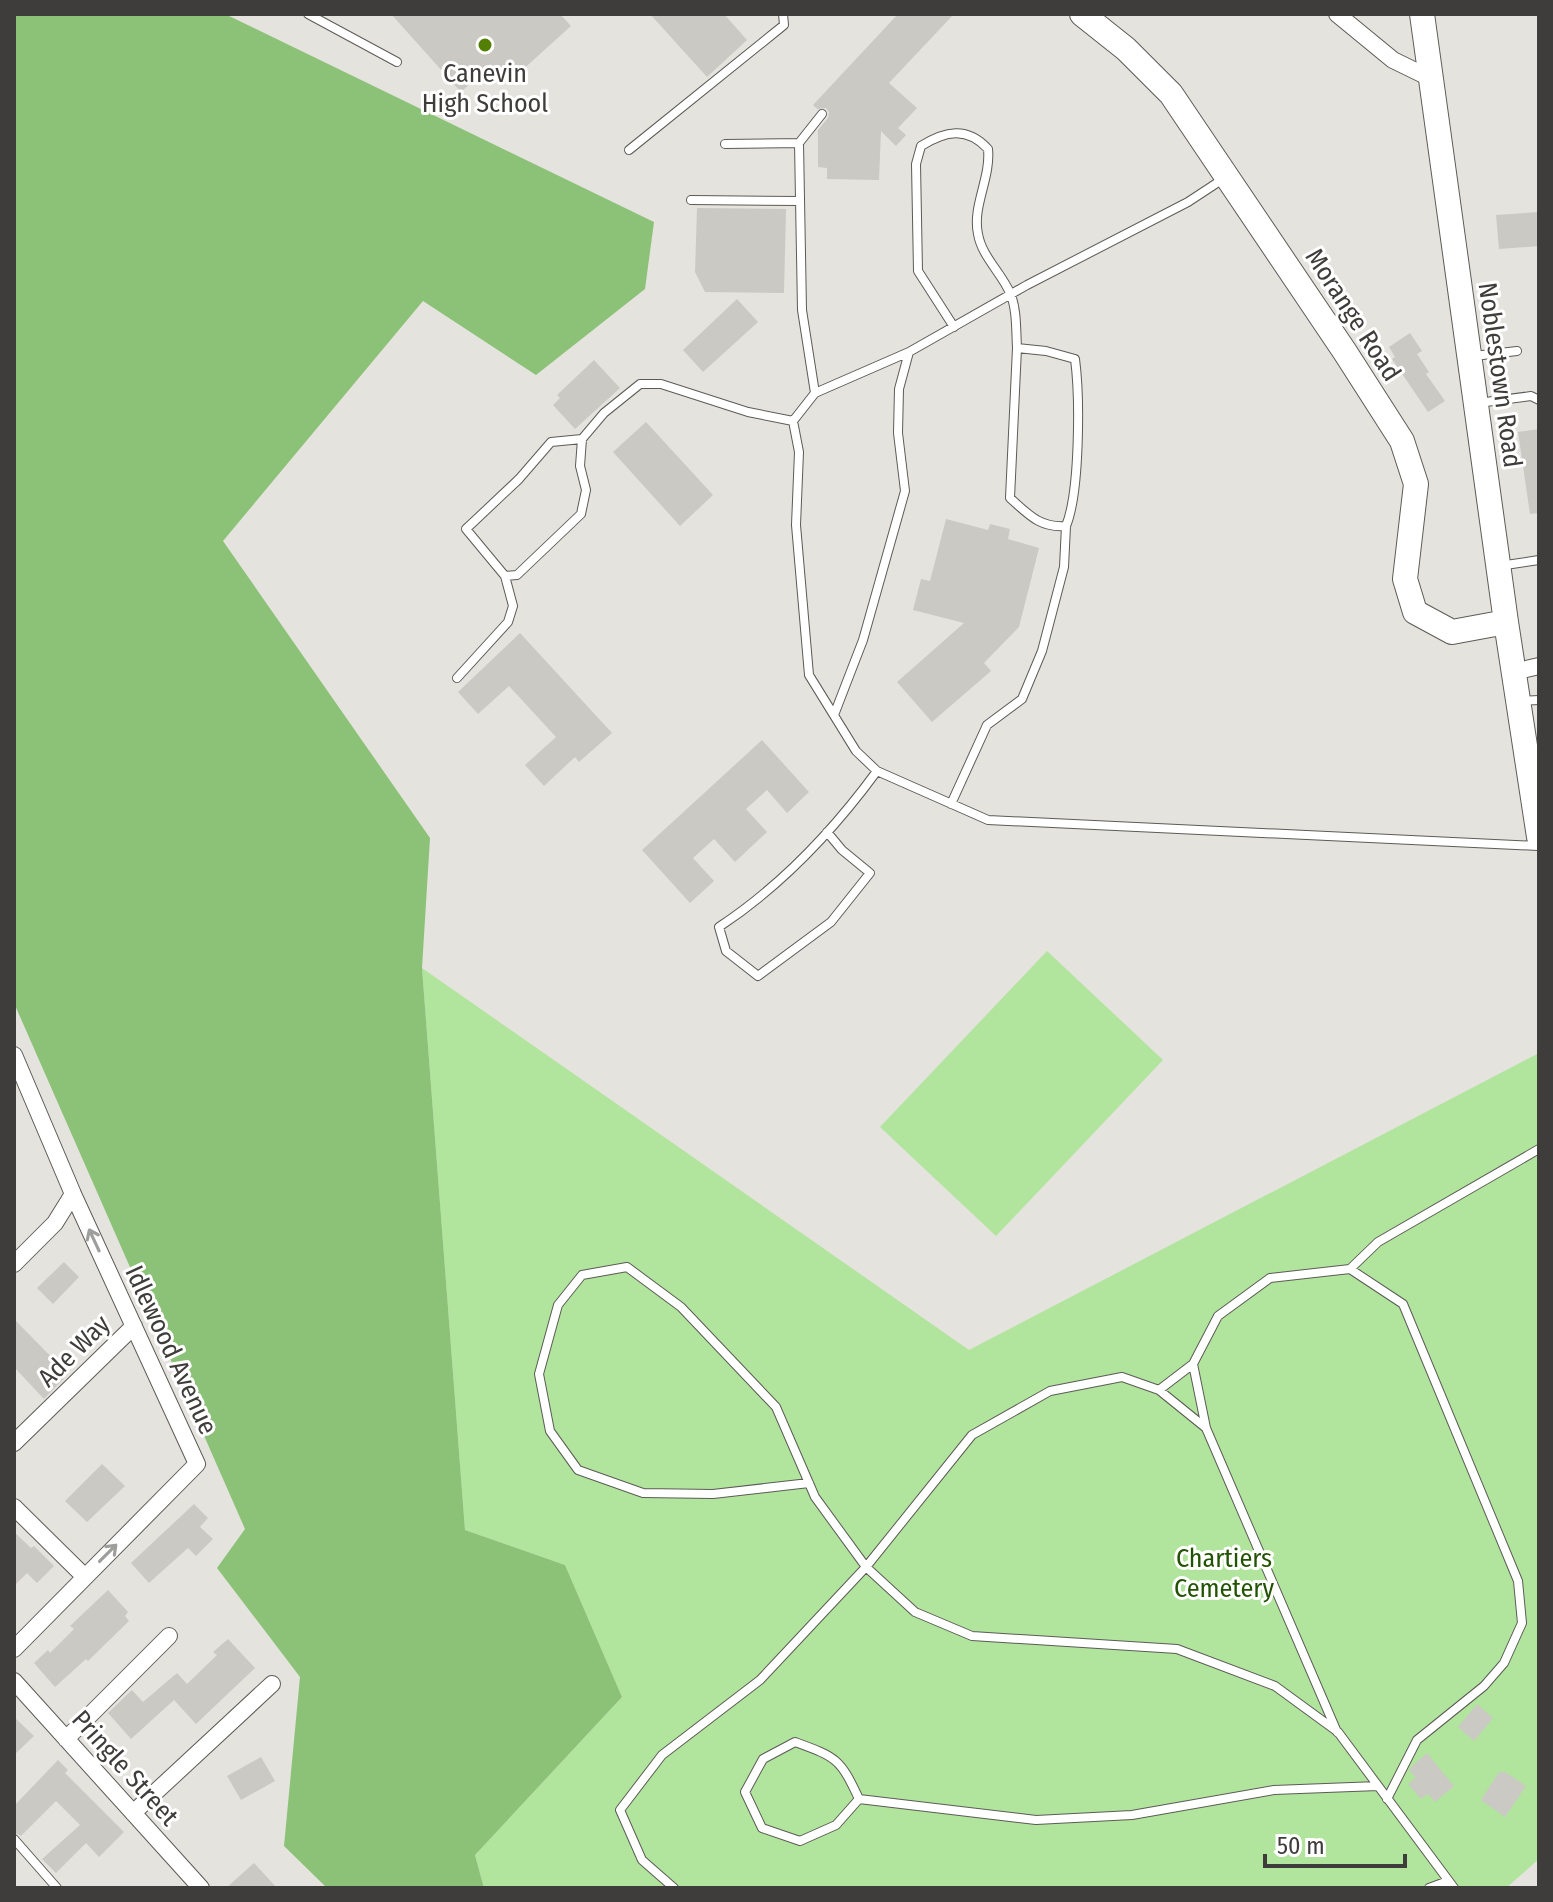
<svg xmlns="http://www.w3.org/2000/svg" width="1553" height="1902" font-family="'Fira Sans Condensed',sans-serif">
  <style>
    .green { fill: #b1e49d }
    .forest { fill: #8cc277 }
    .building { fill: #cbc9c4 }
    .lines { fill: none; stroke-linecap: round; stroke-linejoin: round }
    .lane-casing { stroke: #5c5b56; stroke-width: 10 }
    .street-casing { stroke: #5c5b56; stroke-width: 18 }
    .secondary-casing { stroke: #5c5b56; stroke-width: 26 }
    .lane { stroke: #fff; stroke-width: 8 }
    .street { stroke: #fff; stroke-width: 16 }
    .secondary { stroke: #fff; stroke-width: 24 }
    .oneway { stroke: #9e9e9d }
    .poi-dot { fill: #547f05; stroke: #fff; stroke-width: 3 }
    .labels { text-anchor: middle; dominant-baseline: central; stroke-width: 6; stroke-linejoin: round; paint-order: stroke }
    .poi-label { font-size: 26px; fill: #3e3d3b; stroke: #fff }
    .street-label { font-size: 26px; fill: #3e3d3b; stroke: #fff }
    .park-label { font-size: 26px; fill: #225302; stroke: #fff }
  </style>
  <rect width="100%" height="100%" fill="#e5e3de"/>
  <path class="green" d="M1047 951 1163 1060 996 1236 880 1127Z
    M422 968 969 1350 1539 1053V1859L1506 1888H484L475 1855 622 1697 565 1565 465 1530Z"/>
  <path class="forest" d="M14 14H225L654 222 645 289 536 375 423 301 223 541 430 838 422 968 465 1530 565 1565 622 1697 475 1855 484 1888H327L284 1846 300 1677 217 1568 245 1529 14 1003Z"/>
  <path class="building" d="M391 14H560L571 26 508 83 491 64 461 92Z
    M650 14H724L747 40 707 77Z
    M898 14H954L889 83 917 108 898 128 906 135 896 146 881 131 879 180 827 179V168L818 167V130L828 118 829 112 826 108 817 109 813 105Z
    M697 208 786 209 784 293 705 292 695 272Z
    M1539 212V246L1499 249 1496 215Z
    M737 299 758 322 703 372 683 350Z
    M1410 333 1422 351 1417 354 1429 372 1426 374 1445 401 1428 412 1392 359 1395 357 1389 347Z
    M594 360 620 388 575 429 553 405 560 398 557 395Z
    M646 422 713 495 680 526 613 452Z
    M1539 429V513L1530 514 1518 432Z
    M946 519 988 530 990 524 1010 529 1008 539 1039 548 1019 627 984 663 991 671 932 722 897 682 964 623 913 610 921 579 930 581Z
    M520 633 612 733 579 762 575 757 544 786 525 765 556 737 509 686 478 714 458 692Z
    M762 740 809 792 787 813 767 790 746 809 767 832 735 862 714 839 693 858 714 881 690 903 642 850Z
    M64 1262 79 1277 53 1304 37 1288Z
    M14 1319 68 1374 44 1399 14 1367Z
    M102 1464 125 1486 87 1522 65 1501Z
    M194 1504 208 1518 200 1527 213 1539 196 1556 188 1548 149 1583 131 1563Z
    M14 1532 31 1548 34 1546 54 1566 37 1583 27 1573 14 1586Z
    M108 1590 128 1612 125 1616 129 1621 88 1661 86 1659 55 1687 34 1663 48 1650 50 1653 74 1629 70 1626Z
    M228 1639 255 1668 196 1724 174 1700 131 1739 108 1713 132 1690 143 1702 177 1673 187 1684 217 1655 213 1652Z
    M1477 1704 1493 1718 1474 1741 1458 1727Z
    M14 1717 34 1736 14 1755Z
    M1427 1753 1454 1786 1435 1802 1428 1794 1421 1799 1408 1784 1416 1778 1409 1770 1412 1766Z
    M261 1757 275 1781 241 1800 227 1776Z
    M58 1760 68 1770 65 1773 124 1832 99 1857 86 1843 56 1873 42 1859 80 1825 56 1801 21 1836 14 1832V1806Z
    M1499 1772H1505L1526 1786 1505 1817 1481 1800Z
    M254 1863 277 1888H226Z"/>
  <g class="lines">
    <defs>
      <path id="lane" d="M308 14 397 62
        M799 143 802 310 815 393
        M725 144 799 143 822 114
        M629 150 784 25 783 14
        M691 200 799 201
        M954 327 918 271 916 164 921 146C945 131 967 126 988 149 991 178 972 206 978 234 982 257 1001 272 1010 293 1017 308 1016 331 1017 348L1046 351 1075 359C1080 397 1080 492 1066 526 1040 528 1029 515 1010 498L1017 348
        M909 352 815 393 793 421 799 452 796 525 809 675 856 751 877 771 988 820 1538 846
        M1474 356 1517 351
        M1478 403 1531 396 1539 400
        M582 439 551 442 519 479 466 529 505 576 517 575 581 514 586 490 580 466 582 439 604 413 640 384H661L748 412 793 421
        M1499 566 1539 560
        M457 678 508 622 513 606 505 576
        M1519 701 1539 700
        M834 715 863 640 905 491 898 433 899 389 909 352 1027 285 1188 202 1226 177
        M951 804 987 725 1022 699 1042 651 1064 567 1066 526
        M827 832 842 850 870 873 831 922 758 976 726 951 719 927C781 886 833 831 877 771
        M1350 1269 1378 1242 1539 1149
        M1159 1390 1193 1364
        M809 1483 713 1494 643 1493 578 1470 550 1431 539 1374 558 1305 582 1275 627 1267 681 1307 776 1407 815 1497 866 1567 915 1612 972 1636 1177 1649 1275 1686 1338 1732 1454 1888
        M1337 1732 1206 1428 1193 1364 1218 1316 1270 1278 1350 1269 1403 1304 1518 1581 1522 1623 1504 1663 1484 1686 1417 1740 1387 1799
        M795 1742C836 1757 840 1758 859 1799L836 1825 800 1841 762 1828 745 1792 763 1759Z
        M859 1799 1036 1820 1132 1815 1274 1790 1378 1786
        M14 1839 57 1888
        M674 1888 642 1860 620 1810 662 1755 760 1680 866 1567 972 1435 1050 1391 1122 1377 1159 1390 1206 1428
        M1429 1888 1448 1881"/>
      <path id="street" d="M1337 14 1393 60 1430 78
        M1514 672 1539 666
        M14 1055 73 1194 197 1464 14 1649
        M14 1264 55 1223 73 1194
        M14 1443 134 1326
        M14 1507 85 1577
        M14 1681 201 1888
        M66 1739 169 1636
        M133 1813 272 1684"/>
      <path id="secondary" d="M1082 14 1126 49 1171 94 1345 352 1402 441 1416 484 1405 579 1415 612 1452 632 1506 622
        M1422 14 1506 622 1539 837"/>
    </defs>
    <use href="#lane" class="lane-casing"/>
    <use href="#street" class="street-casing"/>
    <use href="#secondary" class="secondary-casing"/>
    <use href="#lane" class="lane"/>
    <use href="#street" class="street"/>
    <use href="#secondary" class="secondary"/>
  </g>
  <defs><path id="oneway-shaft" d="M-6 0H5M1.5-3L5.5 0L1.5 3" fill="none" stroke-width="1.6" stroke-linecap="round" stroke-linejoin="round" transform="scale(2)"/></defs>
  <g class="oneway">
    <use href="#oneway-shaft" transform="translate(94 1240) rotate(-115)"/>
    <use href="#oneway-shaft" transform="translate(108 1553) rotate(-45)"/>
  </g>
  <circle class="poi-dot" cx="485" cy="45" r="8"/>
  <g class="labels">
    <g class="poi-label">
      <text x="485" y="73">Canevin<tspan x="485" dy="30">High School</tspan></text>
    </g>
    <g class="street-label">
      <text transform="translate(1353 315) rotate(57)">Morange Road</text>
      <text transform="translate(1500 375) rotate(82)">Noblestown Road</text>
      <text transform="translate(171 1350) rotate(65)">Idlewood Avenue</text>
      <text transform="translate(74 1351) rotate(-45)">Ade Way</text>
      <text transform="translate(125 1768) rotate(48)">Pringle Street</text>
    </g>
    <g class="park-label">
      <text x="1224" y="1558">Chartiers<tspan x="1224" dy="30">Cemetery</tspan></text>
    </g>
  </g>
  <rect width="1553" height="1902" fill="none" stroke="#3e3d3b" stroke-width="32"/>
  <path d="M1265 1854v12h140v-12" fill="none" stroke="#3e3d3b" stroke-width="4"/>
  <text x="1277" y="1854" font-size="24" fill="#3e3d3b" stroke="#ffffff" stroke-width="6" paint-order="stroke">50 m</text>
</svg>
